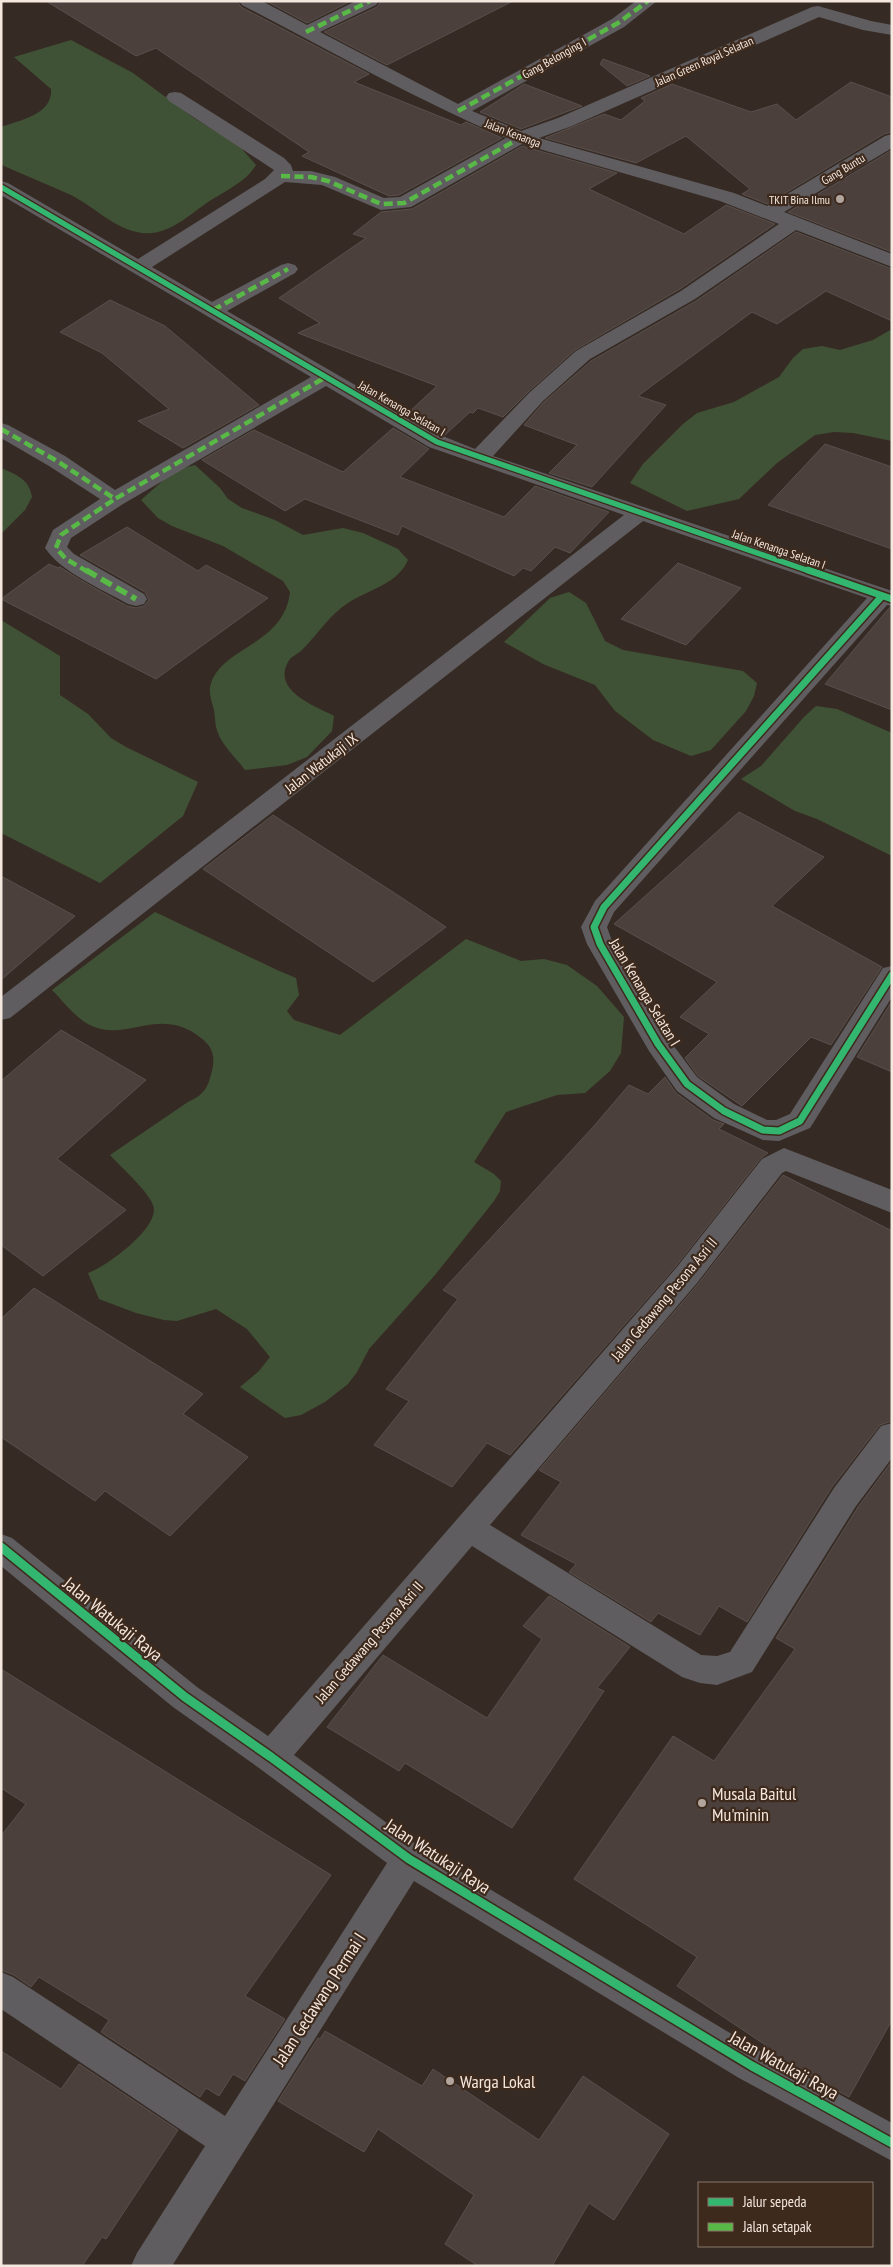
<svg xmlns="http://www.w3.org/2000/svg" width="893" height="2267" font-family="'PT Sans Narrow',sans-serif">
  <style>
    .green { fill: #405235 }
    .building { fill: #4b403c; stroke: #594f4c }
    .lines { fill: none; stroke-linecap: round; stroke-linejoin: round }
    .minor { fill: #605d60; fill-rule: evenodd }
    .quiet-far1 { stroke: #58b947; stroke-width: 4.5; stroke-dasharray: 9 4.5; stroke-linecap: butt }
    .quiet { stroke: #58b947; stroke-width: 5.5; stroke-dasharray: 12 5.5; stroke-linecap: butt }
    .cycleway-far2-casing { stroke: #3e2a1c; stroke-width: 8 }
    .cycleway-far1-casing { stroke: #3e2a1c; stroke-width: 10 }
    .cycleway-casing { stroke: #3e2a1c; stroke-width: 12 }
    .cycleway-far2 { stroke: #33b770; stroke-width: 5.5 }
    .cycleway-far1 { stroke: #33b770; stroke-width: 7 }
    .cycleway { stroke: #33b770; stroke-width: 9 }
    .poi-dot { fill: #b2a59d; stroke: #3e2a1c; stroke-width: 2 }
    .labels { text-anchor: middle; dominant-baseline: central; stroke-width: 4.5; stroke-linejoin: round; paint-order: stroke }
    .far-street-label { font-size: 12px; fill: #f4e7de; stroke: #3e2a1c }
    .far-poi-label { font-size: 12px; fill: #f4e7de; stroke: #3e2a1c; text-anchor: end }
    .street-label { font-size: 15px; fill: #f4e7de; stroke: #3e2a1c }
    .near-street-label { font-size: 18px; fill: #f4e7de; stroke: #3e2a1c }
    .near-poi-label { font-size: 18px; fill: #f4e7de; stroke: #3e2a1c; text-anchor: start }
  </style>
  <rect width="100%" height="100%" fill="#362b24"/>
  <path class="green" d="M71 40 133 73 194 118 231 141 241 148 256 165C246 182 225 191 208 202 192 213 173 231 152 233 121 236 97 208 71 195 49 185 26 176 4 166L1 164V127C21 120 53 114 51 89L14 57Z
    M892 329V441L853 433 834 432 815 435 777 463 739 499 687 511 630 483 643 464 683 424 697 413 734 402 779 377 793 358 803 349 822 346 840 350 873 340Z
    M195 465 220 488 228 499 242 508 275 520 303 535 343 528 363 533 398 549 408 560C396 587 365 589 341 608 327 619 316 636 302 650 298 654 290 657 288 662 272 691 315 706 334 716L332 731 307 757 287 765 245 770C237 759 222 745 218 733 215 726 215 717 214 710 212 703 209 694 210 688 217 647 284 647 290 592L283 581 223 546 172 526 158 518 141 500 175 470Z
    M1 468C17 475 29 479 32 497L25 510 1 534Z
    M569 592 586 603 605 641 623 650 743 671 757 683 754 696 746 711 711 750 691 756 653 740 615 711 595 685 543 664 504 642 550 598Z
    M1 620 60 656V695L88 714 111 738 126 747 198 782 183 816 100 883 1 833Z
    M816 706 837 709 892 733V856L817 819 795 811 741 779 761 766 804 717Z
    M155 912 277 970 296 978 299 995 287 1011 294 1020 340 1035 466 939 521 961 544 959 567 965 597 986 624 1017 621 1053 610 1071 585 1093 557 1095 506 1112 474 1162 494 1174 501 1181 500 1191 494 1201 435 1275 369 1349 357 1372 348 1384 325 1402 301 1415 285 1418 240 1387 259 1371 270 1357 247 1329 216 1309 177 1321 164 1320 136 1313 99 1299 88 1273C106 1267 162 1226 153 1205 148 1191 121 1167 110 1155L188 1102C199 1097 207 1091 210 1078 215 1062 216 1049 201 1038 160 1005 128 1042 92 1026 76 1019 64 1002 52 990Z"/>
  <path class="building" d="M46 1H237L241 7 369 74 354 82 461 125 466 122 502 138 399 195 389 196 302 156 309 152 156 48 136 56Z
    M266 1H351L307 23Z
    M381 1H513L387 65 324 32 377 7Z
    M603 59 650 76 627 86 600 64Z
    M851 82 892 97V132L884 134 767 204 742 194 750 189 686 136 636 163 545 138 604 114 621 120 645 101 641 98 672 84 751 112 777 104 796 120Z
    M524 84 582 106 521 129 480 112Z
    M522 146 617 173 589 189 684 234 726 205 775 224 680 289 575 350 528 392 503 417 478 408 473 413 470 412 445 435 408 413 437 386 298 333 320 323 279 298 366 238 353 234 381 212 412 209Z
    M892 150V252L788 212Z
    M796 232 892 269V321L826 291 777 324 752 312 638 396 666 405 592 487 549 473 577 445 524 425 544 402 591 361 696 301Z
    M110 300 165 326 259 405 183 448 138 421 169 409 102 353 60 332Z
    M393 428 429 449 400 477 504 517 535 486 609 512 570 553 555 547 531 571 523 568 514 576 402 526 398 535 305 499 285 511 202 460 254 430 343 472Z
    M825 444 892 467V549L768 505Z
    M127 527 198 571 206 565 268 598 156 679 1 599 49 564 58 568 60 567 82 581 127 606 136 608 144 606 149 600 145 592 80 555Z
    M678 563 741 588 686 645 621 619Z
    M890 607 892 608V710L825 684Z
    M739 812 824 857 772 906 882 967 831 1045 811 1037 742 1106 698 1076 685 1058 709 1034 680 1017 717 982 614 924Z
    M273 815 396 894 446 927 373 982 203 869Z
    M1 876 75 916 1 980Z
    M892 1001V1072L857 1057Z
    M61 1030 146 1080 57 1159 126 1210 43 1276 1 1245V1081Z
    M665 1077 676 1093 713 1120 724 1124 719 1129 768 1153 761 1158 676 1266 510 1455 487 1443 452 1487 374 1445 409 1401 386 1389 458 1299 443 1290 594 1126 629 1085 648 1094Z
    M783 1175 892 1231V1421L880 1425 832 1487 747 1622 719 1606 700 1635 658 1613 651 1622 569 1572 576 1564 521 1535 561 1482 539 1470 698 1284Z
    M34 1288 203 1394 183 1414 248 1457 170 1536 105 1491 95 1501 1 1437V1319Z
    M892 1461V2020L849 2097 764 2051 767 2046 677 1986 697 1957 574 1879 673 1736 714 1761 795 1649 776 1638 858 1507Z
    M549 1596 630 1647 597 1688 604 1691 512 1828 405 1763 399 1771 327 1727 383 1655 487 1718 542 1639 523 1626Z
    M1 1669 331 1875 245 1996 285 2019 245 2081 233 2074 219 2096 206 2088 200 2097 101 2032 109 2020 39 1977 31 1987 14 1975 1 1970V1836L26 1804 1 1788Z
    M325 2031 422 2086 433 2069 539 2140 583 2076 669 2134 614 2220 589 2203 552 2266H478L445 2244 474 2195 378 2129 364 2152 278 2101 318 2038 320 2039Z
    M1 2051 61 2089 79 2064 178 2130 106 2239 102 2237 82 2266H1Z"/>
  <g class="lines">
    <path class="minor" d="M239 1H262L307 25 356 1H379L376 5 320 32 458 104 612 19 636 1H657L624 27 472 111 521 131 558 118 812 7 818 6 871 21 892 25V35L863 30 819 17 572 126 539 138 734 193 767 206 885 136 892 134V148L784 212 892 254V267L796 230 695 299 590 359 543 401 493 456 892 591V606L887 605 614 912 607 927 613 944 667 1037 697 1077 734 1104 767 1120H776L790 1114 883 968 892 966V997L810 1128 779 1141 763 1140 714 1118 677 1091 649 1051 587 944 581 927 595 901 867 598 643 521 10 1018 1 1020V997L624 515 429 447 326 386 123 504 71 538 67 547 74 554 144 594 147 599 144 604 136 606 128 604C102 589 62 573 45 548L53 530 100 499 49 466 1 438V423L8 425 65 456 115 490 311 377 1 195V181L8 183 138 259 265 179 274 170 169 101 166 97 169 93 175 92 181 93 284 158 291 165 293 171H311L335 177 384 198 400 197 506 138C415 99 329 50 242 5ZM522 144 720 201 779 224 681 291 576 351 529 393 475 449 445 437 227 311 295 273 298 269 295 265 288 263 281 265 212 302 152 267 285 182 322 185 381 210 411 207Z
      M784 1148 892 1190V1213L786 1171 782 1173 697 1283 490 1525 701 1655 717 1656 730 1652 834 1488 881 1426 892 1423V1458L856 1506 752 1672 717 1685 700 1683 682 1677 472 1546 294 1755 421 1848 765 2054 892 2123V2161L739 2078 414 1881 172 2266H131L137 2253 205 2146 1 2009V1972L13 1977 225 2116 387 1863 259 1768 173 1707 1 1566V1534L12 1538 197 1687 268 1736 677 1267 762 1159Z"/>
    <path class="quiet-far1" d="M306 32 370 1
      M458 111 618 23 648 1
      M281 176 311 177 328 181 381 204 404 203 520 138
      M213 310 288 269
      M1 429 57 461 115 499 326 377
      M88 572 66 559 56 548 61 535 115 499"/>
    <path class="quiet" d="M86 570 136 599"/>
    <defs>
      <path id="cycleway-far2" d="M1 187 437 442 812 572"/>
      <path id="cycleway-far1" d="M808 570 892 599
        M882 596 604 907 594 927 600 944 658 1044 687 1084 724 1111 763 1130 779 1131 800 1121 892 975"/>
      <path id="cycleway" d="M1 1547 185 1697 271 1757 409 1859 752 2066 892 2143"/>
    </defs>
    <use href="#cycleway-far2" class="cycleway-far2-casing"/>
    <use href="#cycleway-far1" class="cycleway-far1-casing"/>
    <use href="#cycleway" class="cycleway-casing"/>
    <use href="#cycleway-far2" class="cycleway-far2"/>
    <use href="#cycleway-far1" class="cycleway-far1"/>
    <use href="#cycleway" class="cycleway"/>
  </g>
  <g class="poi-dot">
    <circle cx="840" cy="199" r="5"/>
    <circle cx="702" cy="1803" r="5"/>
    <circle cx="450" cy="2081" r="5"/>
  </g>
  <g class="labels">
    <g class="far-street-label">
      <text transform="translate(554 58) rotate(-29)">Gang Belonging I</text>
      <text transform="translate(704 61) rotate(-24)">Jalan Green Royal Selatan</text>
      <text transform="translate(513 133) rotate(21)">Jalan Kenanga</text>
      <text transform="translate(843 169) rotate(-31)">Gang Buntu</text>
      <text transform="translate(402 408) rotate(30)">Jalan Kenanga Selatan I</text>
      <text transform="translate(779 549) rotate(19)">Jalan Kenanga Selatan I</text>
    </g>
    <g class="far-poi-label">
      <text x="830" y="199">TKIT Bina Ilmu</text>
    </g>
    <g class="street-label">
      <text transform="translate(321 763) rotate(-38)">Jalan Watukaji IX</text>
      <text transform="translate(645 992) rotate(59)">Jalan Kenanga Selatan I</text>
      <text transform="translate(664 1299) rotate(-50)">Jalan Gedawang Pesona Asri II</text>
      <text transform="translate(369 1642) rotate(-49)">Jalan Gedawang Pesona Asri II</text>
    </g>
    <g class="near-street-label">
      <text transform="translate(113 1619) rotate(39)">Jalan Watukaji Raya</text>
      <text transform="translate(438 1856) rotate(33)">Jalan Watukaji Raya</text>
      <text transform="translate(319 1999) rotate(-57)">Jalan Gedawang Permai I</text>
      <text transform="translate(784 2065) rotate(29)">Jalan Watukaji Raya</text>
    </g>
    <g class="near-poi-label">
      <text x="712" y="1793">Musala Baitul<tspan x="712" dy="21">Mu'minin</tspan></text>
      <text x="460" y="2081">Warga Lokal</text>
    </g>
  </g>
  <rect width="893" height="2267" fill="none" stroke="#f4e7de" stroke-width="5"/>
  <rect x="698" y="2182" width="175" height="65" fill="#3e2a1c" stroke="#87766a"/>
  <rect x="708" y="2198" width="25" height="8" fill="#33b770" stroke="#87766a"/>
  <text x="743" y="2207" font-size="15" fill="#f4e7de">Jalur sepeda</text>
  <rect x="708" y="2223" width="25" height="8" fill="#58b947" stroke="#87766a"/>
  <text x="743" y="2232" font-size="15" fill="#f4e7de">Jalan setapak</text>
</svg>
